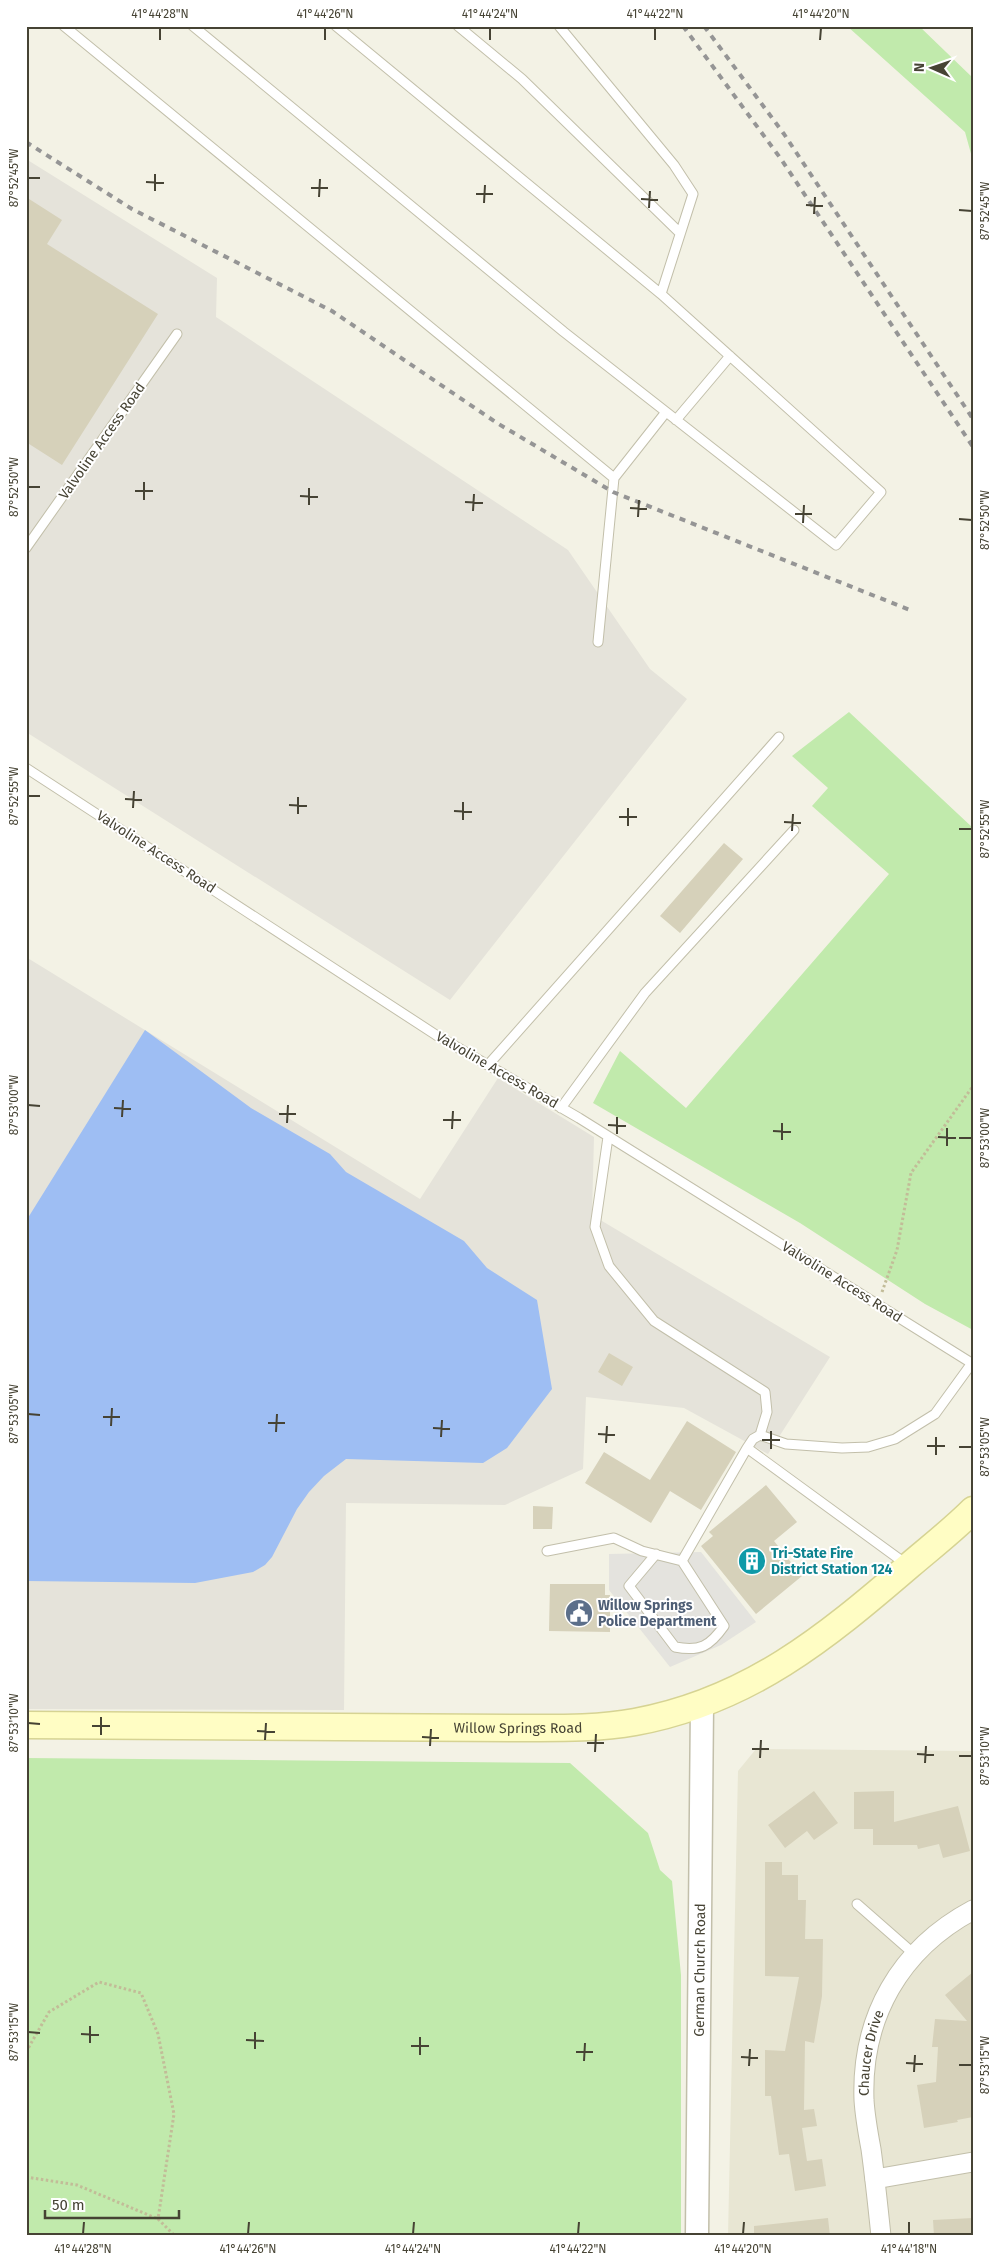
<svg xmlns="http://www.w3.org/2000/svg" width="999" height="2262" font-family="'Fira Sans',sans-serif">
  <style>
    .residential { fill: #e8e6d3 }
    .industrial { fill: #e5e3da }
    .green { fill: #c1eaac }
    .parking { fill: #e4e3de }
    .water { fill: #9ebef3 }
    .building { fill: #d6d1ba }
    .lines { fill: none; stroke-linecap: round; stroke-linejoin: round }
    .service-casing { stroke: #c2bfaa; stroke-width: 11 }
    .minor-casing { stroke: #c2bfaa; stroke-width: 21 }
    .tertiary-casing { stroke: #c2bfaa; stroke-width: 25 }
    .secondary-casing { stroke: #d6d393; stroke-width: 29 }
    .path { stroke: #c2bc98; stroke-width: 3; stroke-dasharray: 2.5 2.5; stroke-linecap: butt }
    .service { stroke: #fff; stroke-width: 9 }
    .minor { stroke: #fff; stroke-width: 19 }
    .tertiary { stroke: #fff; stroke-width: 22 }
    .secondary { stroke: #fffdc4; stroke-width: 26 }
    .rail { stroke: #959595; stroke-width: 4; stroke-dasharray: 6 6; stroke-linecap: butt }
    .ticks { fill: none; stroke: #464334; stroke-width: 2 }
    .labels { text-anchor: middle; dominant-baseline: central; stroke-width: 4; stroke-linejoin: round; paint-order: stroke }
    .street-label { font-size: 14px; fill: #464334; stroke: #fff }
    .culture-label { font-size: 14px; font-weight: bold; fill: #0d838f; stroke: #fff; text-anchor: start }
    .service-label { font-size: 14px; font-weight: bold; fill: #4e5e75; stroke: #fff; text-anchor: start }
    .neatline { fill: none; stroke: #464334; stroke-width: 2 }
    .ticks-label { font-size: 12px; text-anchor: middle; fill: #464334 }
  </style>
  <rect width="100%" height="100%" fill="#f3f2e5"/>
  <path class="residential" d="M756 1749 973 1751V2236H728L738 1771Z"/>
  <path class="industrial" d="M26 159 217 278 216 317 568 550 650 669 687 699 450 1000 26 732Z
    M26 957 420 1199 498 1078 594 1137 592 1215 830 1357 768 1454 684 1408 586 1397 583 1469 505 1505 346 1503 344 1710 26 1709Z"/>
  <path class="green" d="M847 26H919L973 78V161L965 132Z
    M849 712 973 828V1330L925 1304 800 1223 593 1103 620 1051 686 1108 889 874 812 806 828 788 792 756Z
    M26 1758 570 1763 648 1833 660 1870 672 1881 681 1975V2236H26Z"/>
  <path class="parking" d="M701 1552 756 1622 721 1645 670 1667 609 1590V1554Z"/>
  <path class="water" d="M145 1030 251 1108 330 1154 346 1172 464 1241 487 1268 537 1300 552 1389 507 1448 483 1463 346 1459 324 1476 309 1492 297 1509 272 1557 265 1565 253 1572 195 1583 26 1581V1221Z"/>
  <path class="building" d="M26 197 62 220 47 244 158 314 62 465 26 442Z
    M724 843 743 859 680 933 660 916Z
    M609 1353 633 1367 622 1386 598 1372Z
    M687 1421 736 1452 701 1510 670 1491 651 1523 585 1483 604 1452 650 1480Z
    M766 1485 797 1522 774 1541 802 1576 756 1614 701 1546 713 1536 709 1532Z
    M533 1506 553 1507 552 1529H533Z
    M550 1584H605V1595H610V1632L549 1631Z
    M814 1791 838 1823 814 1840 807 1831 785 1848 768 1825Z
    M894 1791V1822L958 1806 970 1851 943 1858 939 1844 918 1849 917 1845H873V1829H854V1792Z
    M765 1862H782V1875H798V1900H806L805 1939H823L822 1996 814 2043 805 2041 804 2110 814 2109 817 2126 802 2128 807 2161 822 2159 826 2186 795 2191 789 2154 779 2155 771 2096H765V2050L785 2051 799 1977 765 1976Z
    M973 1972V2117L957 2120 958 2122 924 2128 917 2085 936 2082 938 2047H932L935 2019 967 2021 945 1995Z
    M828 2218 830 2236H754V2226Z
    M973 2218V2236H934L933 2220Z"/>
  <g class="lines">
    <defs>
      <path id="service" d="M64 26 614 478
        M193 26 564 332 836 545 881 492 661 294 336 26
        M458 26 522 79 680 233
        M559 26 674 165 693 194 661 294
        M676 420 730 356
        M26 548 177 334
        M598 642 614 478 666 412
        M26 768 436 1035 579 1118 973 1364
        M488 1065 779 737
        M561 1108 645 993 794 830
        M608 1137 595 1227 609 1266 654 1321 765 1392 767 1412 760 1435
        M747 1448 753 1439 760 1435 786 1444 842 1448 868 1447 895 1439 935 1414 972 1363
        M547 1551 614 1538 642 1551 682 1561 747 1448 906 1564
        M656 1554 629 1586 675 1647C700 1652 710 1646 724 1626L682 1561
        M857 1904 914 1954"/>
      <g id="minor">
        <path d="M875 2179 973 2162"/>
        <path id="s1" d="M881 2236C878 2207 875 2178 871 2149 868 2133 865 2116 864 2100 861 2017 900 1949 973 1910"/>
      </g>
      <g id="tertiary">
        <path id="s2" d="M697 2236 702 1704"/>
      </g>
      <g id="secondary">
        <path id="s3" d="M26 1725 518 1728C556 1728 597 1729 635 1722 749 1701 825 1638 910 1565 931 1547 953 1530 973 1510"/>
      </g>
    </defs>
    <use href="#service" class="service-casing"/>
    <use href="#minor" class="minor-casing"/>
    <use href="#tertiary" class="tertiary-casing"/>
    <use href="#secondary" class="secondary-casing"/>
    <path class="path" d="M882 1292 897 1250 911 1173 973 1086
      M26 2052 49 2012 99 1982 141 1993 158 2034 174 2114 158 2219 175 2236
      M26 2177 77 2185 158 2219"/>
    <use href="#service" class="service"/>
    <use href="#minor" class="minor"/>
    <use href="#tertiary" class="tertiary"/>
    <use href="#secondary" class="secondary"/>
    <path class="rail" d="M683 26 781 159 973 447
      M704 26 784 134 973 419
      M26 142 132 209 332 311 497 423 613 492 910 610"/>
  </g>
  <path class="ticks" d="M160 40V28M325 40V28M490 40V28M655 40V28M820 40 821 28M28 178H40M146 182 164 183M311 188H328M155 191V174M476 194H493M319 197 320 179M641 199 658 200M484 203 485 185M806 205 823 206M649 208 650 191M959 210 972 211M814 214 815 197M28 487H40M135 491H153M300 496 318 497M144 500V482M465 502 483 503M309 505V488M630 508 647 509M473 511 474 494M795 514H812M638 517 639 500M959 519 972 520M803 523 804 505M28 796H40M125 799 142 800M289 805 307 806M133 808 134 791M454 811 472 812M298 814V797M619 817H637M463 820V802M784 822 801 823M628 826V808M959 829H972M792 831 793 814M28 1105 40 1106M114 1108 131 1109M279 1114H296M122 1117 123 1100M443 1120H461M287 1123 288 1105M608 1125 626 1126M452 1129 453 1111M773 1131 791 1132M617 1134V1117M938 1137 956 1138M959 1138H972M782 1140V1123M947 1146V1128M28 1414 40 1415M103 1417H120M268 1423H285M111 1426 112 1408M433 1428 450 1429M276 1432 277 1414M598 1434 615 1435M441 1437 442 1420M762 1440H780M606 1443 607 1426M927 1446H945M959 1447H972M771 1449V1431M936 1455V1437M28 1723 40 1724M92 1726H110M257 1731 275 1732M101 1735V1717M422 1737 439 1738M265 1740 266 1723M587 1743H604M430 1746 431 1729M752 1749H769M595 1752 596 1734M917 1754 934 1755M959 1756H972M760 1758 761 1740M925 1763 926 1746M28 2032 40 2033M81 2034 99 2035M246 2040 264 2041M90 2043V2026M411 2046H429M255 2049V2032M576 2052H593M420 2055V2037M741 2057 758 2058M584 2061 585 2043M906 2063 923 2064M959 2065H972M749 2066 750 2049M914 2072 915 2055M83 2234 84 2222M248 2234 249 2222M413 2234 414 2222M578 2234 579 2222M743 2234 744 2222M909 2234V2222"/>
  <defs>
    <symbol id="building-disc" viewBox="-11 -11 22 22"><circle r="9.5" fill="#0f9aa8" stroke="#fff"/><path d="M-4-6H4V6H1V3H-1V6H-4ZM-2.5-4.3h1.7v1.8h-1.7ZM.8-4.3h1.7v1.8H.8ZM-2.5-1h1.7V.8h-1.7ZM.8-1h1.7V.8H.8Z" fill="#fff"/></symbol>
    <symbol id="civic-disc" viewBox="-11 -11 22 22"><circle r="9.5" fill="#5c6f8a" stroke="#fff"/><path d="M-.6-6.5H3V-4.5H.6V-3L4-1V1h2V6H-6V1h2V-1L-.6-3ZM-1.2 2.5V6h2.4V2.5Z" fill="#fff"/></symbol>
  </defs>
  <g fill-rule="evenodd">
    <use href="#building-disc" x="736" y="1545" width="32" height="32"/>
    <use href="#civic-disc" x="563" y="1597" width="32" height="32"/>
  </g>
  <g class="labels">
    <g class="street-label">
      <text transform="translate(102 441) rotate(-55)">Valvoline Access Road</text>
      <text transform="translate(156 852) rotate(33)">Valvoline Access Road</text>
      <text transform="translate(497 1070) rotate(30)">Valvoline Access Road</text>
      <text transform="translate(842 1282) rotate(32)">Valvoline Access Road</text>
      <text stroke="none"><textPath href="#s3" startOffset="492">Willow Springs Road</textPath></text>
      <text stroke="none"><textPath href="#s2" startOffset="266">German Church Road</textPath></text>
      <text stroke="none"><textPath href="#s1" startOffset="185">Chaucer Drive</textPath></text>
    </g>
    <g class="culture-label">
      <text x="771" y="1553">Tri-State Fire<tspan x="771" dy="16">District Station 124</tspan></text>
    </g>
    <g class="service-label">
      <text x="598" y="1605">Willow Springs<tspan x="598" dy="16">Police Department</tspan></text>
    </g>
  </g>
  <rect width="999" height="2262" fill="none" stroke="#ffffff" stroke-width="55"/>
  <g transform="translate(932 68) rotate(272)" stroke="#ffffff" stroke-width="4" paint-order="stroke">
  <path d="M0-4L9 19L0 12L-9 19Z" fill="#464334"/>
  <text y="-8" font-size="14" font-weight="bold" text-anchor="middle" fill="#464334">N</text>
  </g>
  <path d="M45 2210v8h134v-8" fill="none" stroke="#464334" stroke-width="2.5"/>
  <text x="52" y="2210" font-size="15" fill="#464334" stroke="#ffffff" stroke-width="4" paint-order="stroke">50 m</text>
  <rect x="28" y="28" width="944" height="2206" class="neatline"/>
  <g class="ticks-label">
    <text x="160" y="18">41°44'28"N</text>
    <text x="325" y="18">41°44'26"N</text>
    <text x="490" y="18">41°44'24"N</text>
    <text x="655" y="18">41°44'22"N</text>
    <text x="821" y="18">41°44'20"N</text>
    <text transform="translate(14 178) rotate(-90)" y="4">87°52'45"W</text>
    <text transform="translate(985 211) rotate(-90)" y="4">87°52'45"W</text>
    <text transform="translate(14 487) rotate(-90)" y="4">87°52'50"W</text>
    <text transform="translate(985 520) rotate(-90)" y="4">87°52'50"W</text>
    <text transform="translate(14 796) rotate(-90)" y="4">87°52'55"W</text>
    <text transform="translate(985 829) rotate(-90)" y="4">87°52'55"W</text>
    <text transform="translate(14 1105) rotate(-90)" y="4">87°53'00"W</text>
    <text transform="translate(985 1138) rotate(-90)" y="4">87°53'00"W</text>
    <text transform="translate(14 1414) rotate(-90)" y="4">87°53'05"W</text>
    <text transform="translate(985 1447) rotate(-90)" y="4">87°53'05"W</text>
    <text transform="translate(14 1723) rotate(-90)" y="4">87°53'10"W</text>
    <text transform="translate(985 1756) rotate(-90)" y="4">87°53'10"W</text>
    <text transform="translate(14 2032) rotate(-90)" y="4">87°53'15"W</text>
    <text transform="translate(985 2065) rotate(-90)" y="4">87°53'15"W</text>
    <text x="83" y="2253">41°44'28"N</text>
    <text x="248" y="2253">41°44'26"N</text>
    <text x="413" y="2253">41°44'24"N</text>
    <text x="578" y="2253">41°44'22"N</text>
    <text x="743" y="2253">41°44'20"N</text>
    <text x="909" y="2253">41°44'18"N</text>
  </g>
</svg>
